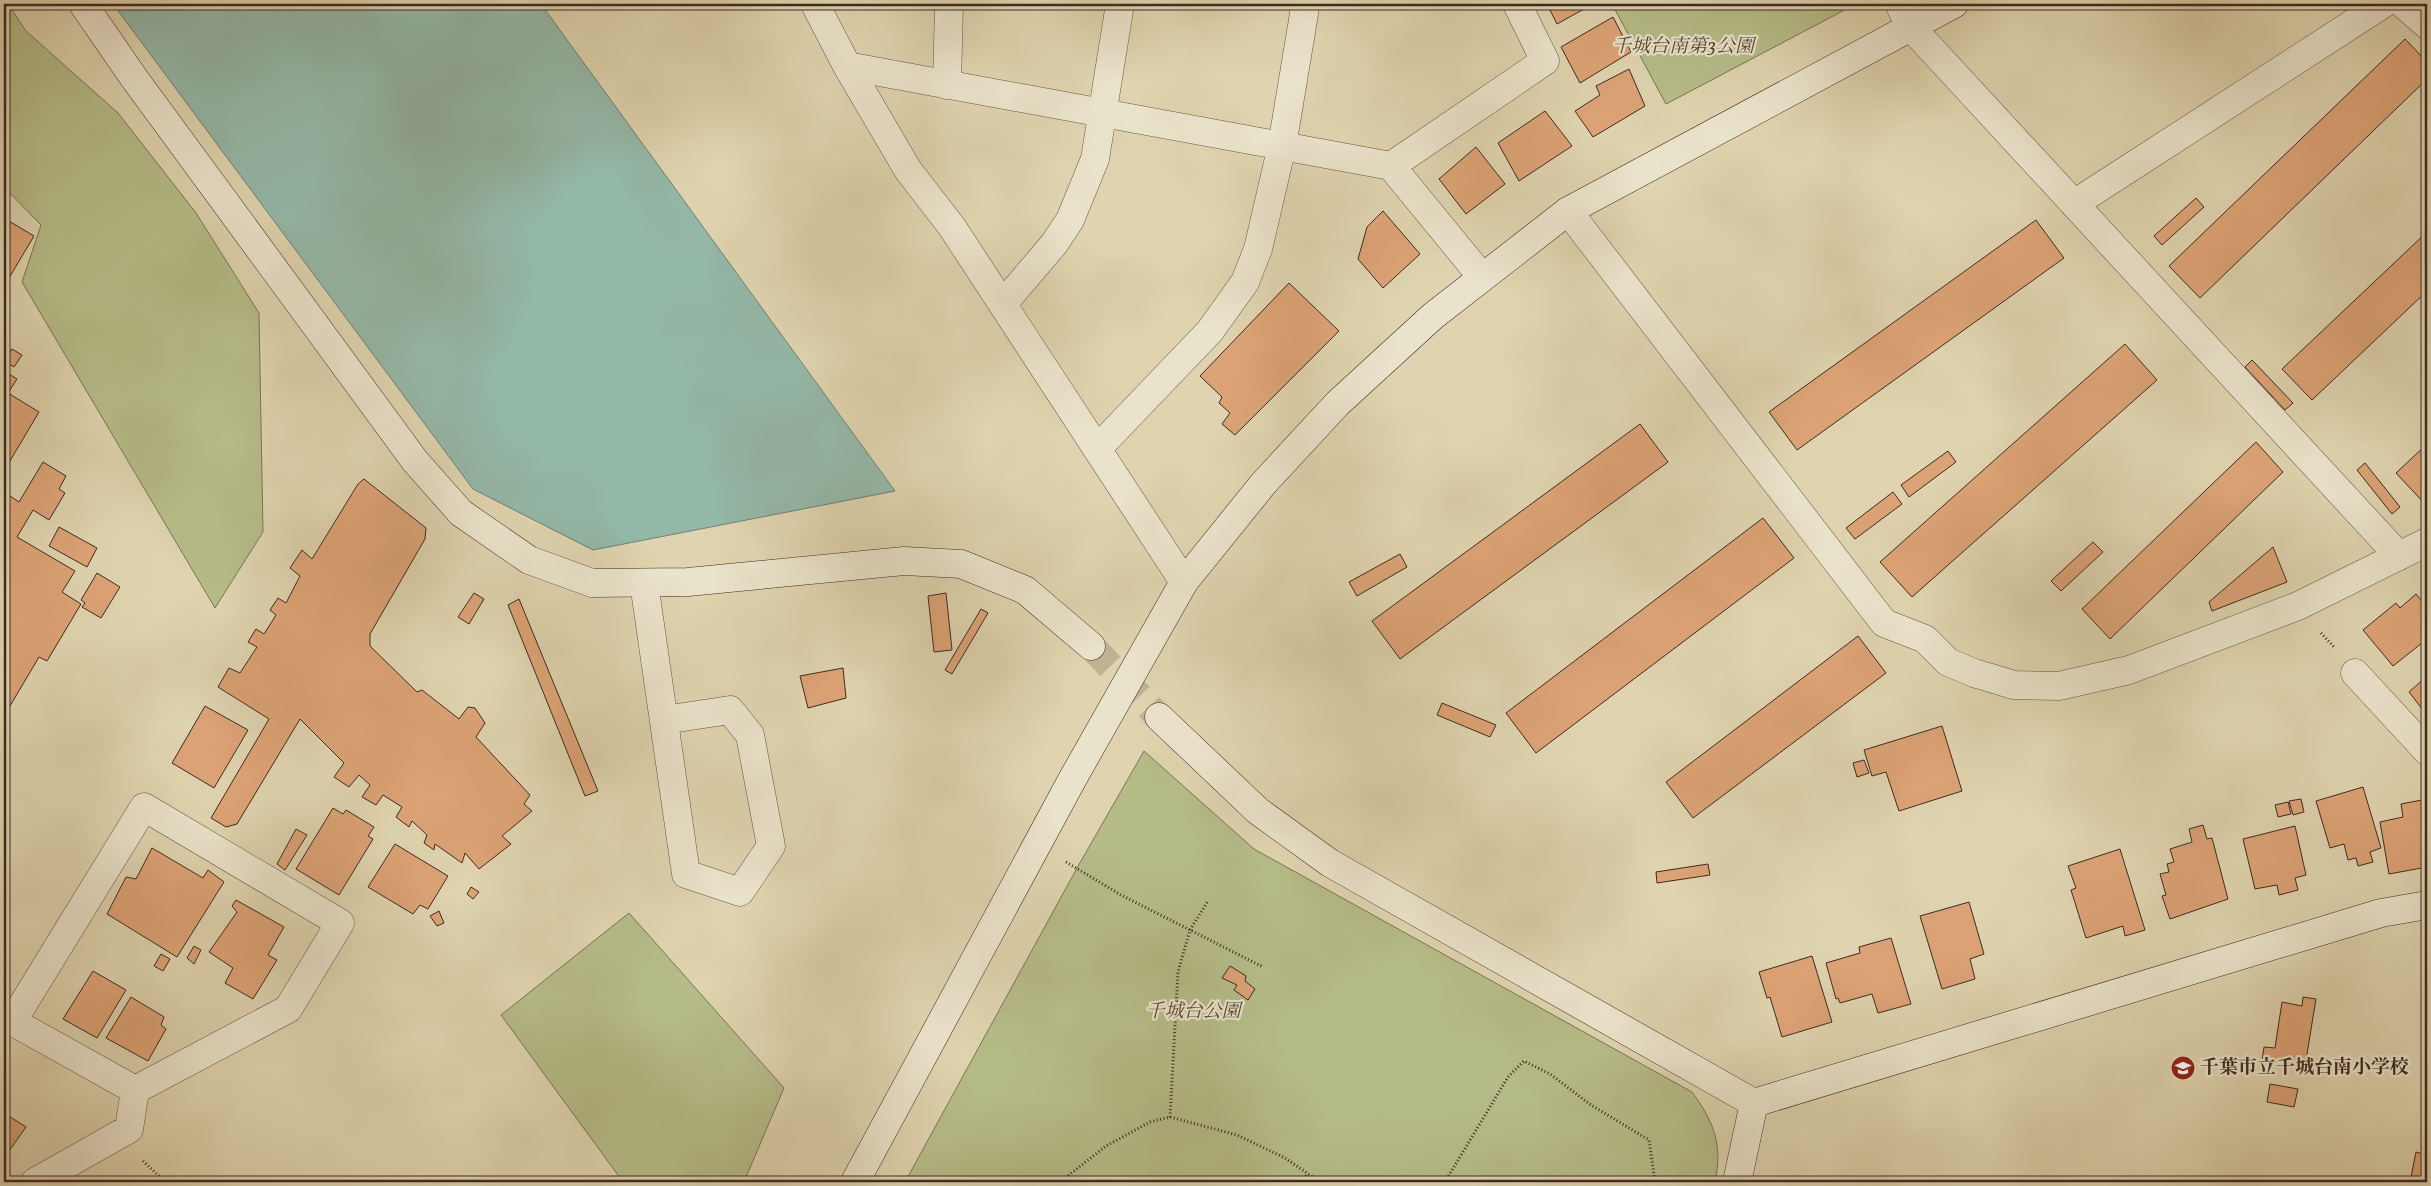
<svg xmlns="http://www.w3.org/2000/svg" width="2431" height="1186" font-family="Vollkorn,'Noto Serif JP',serif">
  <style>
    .green { fill: #b5bc88; stroke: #7a7355 }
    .water { fill: #94b8a8; stroke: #727f72 }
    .building { fill: #dca376; stroke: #3e2a22 }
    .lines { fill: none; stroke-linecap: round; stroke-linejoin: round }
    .secondary-tunnel { stroke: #bfb293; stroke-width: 28; stroke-dasharray: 28 14; stroke-linecap: butt }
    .street-casing { stroke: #665445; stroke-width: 29 }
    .secondary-casing { stroke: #3e2a22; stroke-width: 29 }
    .path { stroke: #3e2a22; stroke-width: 3; stroke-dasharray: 1 2.5; stroke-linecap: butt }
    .street { stroke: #eae3cb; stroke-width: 28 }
    .secondary { stroke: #eae3cb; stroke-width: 28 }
    .labels { text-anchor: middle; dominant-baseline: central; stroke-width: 4.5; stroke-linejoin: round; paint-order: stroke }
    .park-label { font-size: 19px; font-style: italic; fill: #564736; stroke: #eae3cb }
    .poi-label { font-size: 19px; font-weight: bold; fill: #3e2a22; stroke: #eae3cb; text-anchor: start }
  </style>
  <rect width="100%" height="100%" fill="#dfd4af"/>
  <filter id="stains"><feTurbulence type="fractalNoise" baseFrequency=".004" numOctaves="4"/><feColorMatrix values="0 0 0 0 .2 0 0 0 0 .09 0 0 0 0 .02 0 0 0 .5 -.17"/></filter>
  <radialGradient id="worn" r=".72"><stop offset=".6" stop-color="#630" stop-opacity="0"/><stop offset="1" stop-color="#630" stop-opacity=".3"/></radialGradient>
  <path class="green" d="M4 4H8L26 31 118 113 196 213 259 313 263 532 215 608 22 282 41 225 4 187Z
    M1612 4H1856L1666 104Z
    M1144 751 1254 849 1692 1092C1714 1122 1723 1145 1715 1182H905L1077 868Z
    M629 913 784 1088 744 1182H623L501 1015Z"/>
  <path class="water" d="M113 4H541L895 491 593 550 473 489Z"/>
  <path class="building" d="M1547 4H1593L1557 24Z
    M1613 17 1631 52 1580 83 1561 47Z
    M2405 39 2427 62V79L2200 298 2169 266Z
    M1629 69 1645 106 1593 137 1575 111 1600 95 1596 86Z
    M1545 111 1572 146 1519 181 1498 143Z
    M1476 147 1505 184 1466 214 1439 179Z
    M2196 198 2204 207 2162 245 2154 236Z
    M1383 211 1420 254 1383 288 1358 259 1367 227Z
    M4 218 34 236 6 283 4 282Z
    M2036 220 2064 258 1797 450 1769 412Z
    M2427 232V291L2312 400 2282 369Z
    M1289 283 1339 331 1235 435 1222 424 1230 413 1219 403 1222 397 1200 376Z
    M2125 344 2157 380 1912 597 1880 562Z
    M12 349 22 355 14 367 4 361Z
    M2252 360 2293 403 2285 410 2245 367Z
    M4 371 17 379 8 393 39 412 4 471Z
    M1640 424 1668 462 1400 659 1372 621Z
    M2256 442 2283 472 2110 639 2082 609Z
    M2427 444V504L2426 505 2396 473Z
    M1948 451 1956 462 1909 497 1901 485Z
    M43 462 66 476 59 489 65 493 49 520 33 510 17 537 75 571 62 592 81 604 47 661 39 657 4 716V492L19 502Z
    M2365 463 2400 507 2392 514 2357 470Z
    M364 479 426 528 425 539 370 634V646L417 692 422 690 459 719 468 707 475 708 485 723 476 737 530 795 524 804 532 811 502 836 511 844 479 869 465 853 462 863 435 844 434 850 424 843 427 835 412 821 409 827 396 817 402 807 383 795 376 805 362 797 370 785 359 775 349 787 334 777 344 763 300 719 237 824 226 827 211 818 269 719 218 687 229 668 240 673 257 647 248 642 256 629 264 634 276 615 270 610 278 598 286 603 300 576 290 568 302 550 312 559 358 484Z
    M1893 492 1902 504 1855 539 1846 528Z
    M1763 518 1794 558 1536 753 1506 713Z
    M59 527 97 548 87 567 49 546Z
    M2093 542 2103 552 2061 591 2051 581Z
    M2273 547 2287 582 2212 611 2209 602Z
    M1400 554 1407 567 1357 596 1349 582Z
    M97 573 120 587 101 618 82 607 85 603 81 600Z
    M474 593 484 599 469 624 458 617Z
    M946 593 952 650 934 652 928 596Z
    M2416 594 2427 607V639L2393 666 2363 630 2396 603 2400 608Z
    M519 599 598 791 585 796 508 605Z
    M981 609 988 613 952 674 945 670Z
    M1858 636 1886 673 1693 818 1666 782Z
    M843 668 846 698 808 708 800 676Z
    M2427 676V720L2424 716 2426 714 2409 692Z
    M1442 703 1496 725 1490 737 1437 715Z
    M205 706 248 730 214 788 172 763Z
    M1942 726 1962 791 1899 811 1886 772 1872 776 1864 750Z
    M1864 760 1869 773 1857 777 1853 763Z
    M2363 787 2381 848 2370 852 2373 862 2358 866 2356 858 2348 860 2344 844 2330 848 2316 801Z
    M2301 799 2304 812 2293 815 2289 801Z
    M2427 799V867L2389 874 2380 822 2403 817 2401 804Z
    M2288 802 2291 814 2278 817 2275 805Z
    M333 808 343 814 346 810 374 827 368 836 373 839 339 895 296 869Z
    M2203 825 2207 839 2212 838 2228 899 2170 919 2162 896 2166 895 2160 874 2169 872 2167 864 2174 862 2170 849 2192 842 2189 829Z
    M2295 826 2306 875 2295 878 2298 890 2279 895 2277 885 2255 889 2243 839Z
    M296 829 307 835 285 870 277 864Z
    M395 844 448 876 428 909 420 905 413 914 368 887Z
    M152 848 203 878 208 870 224 882 177 957 107 914 126 877 136 879Z
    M2120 849 2145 930 2125 936 2123 926 2086 938 2071 890 2076 888 2068 866Z
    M1708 864 1710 875 1657 883 1656 872Z
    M471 887 479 892 473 899 467 894Z
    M236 900 284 927 268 955 277 960 253 999 225 983 233 968 209 952 237 912 232 906Z
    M1969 902 1984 954 1970 959 1975 979 1942 989 1920 916Z
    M439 911 444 923 437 926 430 916Z
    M1891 938 1911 1004 1878 1013 1872 994 1840 1003 1838 998 1836 999 1826 963 1860 953 1859 947Z
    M194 946 201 950 194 964 187 958Z
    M161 954 170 959 163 971 154 966Z
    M1812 956 1832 1022 1782 1037 1770 997 1767 998 1759 972Z
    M1230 966 1246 976 1245 981 1255 989 1248 1000 1234 990 1237 985 1222 978Z
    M93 971 126 990 97 1038 63 1019Z
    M131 997 164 1017 161 1025 166 1029 148 1061 106 1038Z
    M2303 997 2316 999 2305 1066 2262 1061 2264 1047 2275 1048 2282 1002 2302 1006Z
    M2270 1084 2298 1089 2294 1107 2267 1102Z
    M2427 1099V1132L2421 1131Z
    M4 1113 26 1127 4 1158Z
    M2416 1152 2427 1155V1182H2410Z"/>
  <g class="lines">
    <path class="secondary-tunnel" d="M1091 646 1159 717"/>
    <defs>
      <path id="street" d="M815 4 847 66 908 170 952 227 1184 582
        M1899 4 1910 26 2399 556
        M2403 4 2427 25
        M847 66 1391 166 1482 277
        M947 85 949 4
        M1391 166 1545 61 1517 4
        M2074 204 2383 4
        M1568 211 1884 623 1925 639 1948 662 1974 673 2014 685 2059 686 2129 670 2298 606 2427 542
        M1003 304 1054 244 1070 220 1095 159 1120 4
        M1097 449 1210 331 1245 282 1258 249 1282 146 1304 14V4
        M644 583 686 874 740 892 771 846 750 735 730 710 664 720
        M2355 673 2427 751
        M4 1017 135 1090 129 1129 35 1182
        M12 1022 144 807 340 923 288 1009 135 1090"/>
      <path id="secondary" d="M83 4 134 78 415 461 461 513 529 560 592 583 688 582 904 561 961 564 1025 590 1091 646
        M1159 717 1258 811 1330 863 1754 1103 2381 913 2427 905
        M855 1182 1073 778 1184 582 1263 484 1338 403 1433 316 1568 211 1954 4
        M1737 1182 1754 1103"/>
    </defs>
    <use href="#street" class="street-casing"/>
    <use href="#secondary" class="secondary-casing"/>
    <path class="path" d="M2321 633 2334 647
      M1066 862 1121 895 1263 967
      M1170 1117 1178 972 1190 930 1208 901
      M143 1161 160 1177 170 1182
      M1060 1182 1106 1146 1150 1122 1170 1117 1237 1135 1285 1158 1320 1182
      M1302 1182 1307 1174
      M1445 1182 1508 1077 1524 1061 1550 1074 1591 1105 1649 1140 1655 1182"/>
    <use href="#street" class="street"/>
    <use href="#secondary" class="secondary"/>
  </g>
  <defs>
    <symbol id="school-disc" viewBox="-11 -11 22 22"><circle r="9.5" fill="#8f2418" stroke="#eae3cb"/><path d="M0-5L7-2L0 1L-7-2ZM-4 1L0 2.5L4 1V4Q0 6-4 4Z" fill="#fff"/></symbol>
  </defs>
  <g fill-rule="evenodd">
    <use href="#school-disc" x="2169" y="1054" width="28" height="28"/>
  </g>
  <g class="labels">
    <g class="park-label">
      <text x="1683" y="47">千城台南第3公園</text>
      <text x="1193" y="1012">千城台公園</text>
    </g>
    <g class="poi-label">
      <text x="2200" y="1068">千葉市立千城台南小学校</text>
    </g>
  </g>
  <rect width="2431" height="1186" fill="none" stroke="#dfd4af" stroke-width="20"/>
  <rect x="5" y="5" width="2421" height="1176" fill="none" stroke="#3e2a22" stroke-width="2.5"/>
  <rect x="10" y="10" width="2411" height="1166" fill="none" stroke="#3e2a22"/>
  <rect width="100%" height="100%" filter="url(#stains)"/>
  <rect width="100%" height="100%" fill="url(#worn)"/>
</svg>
